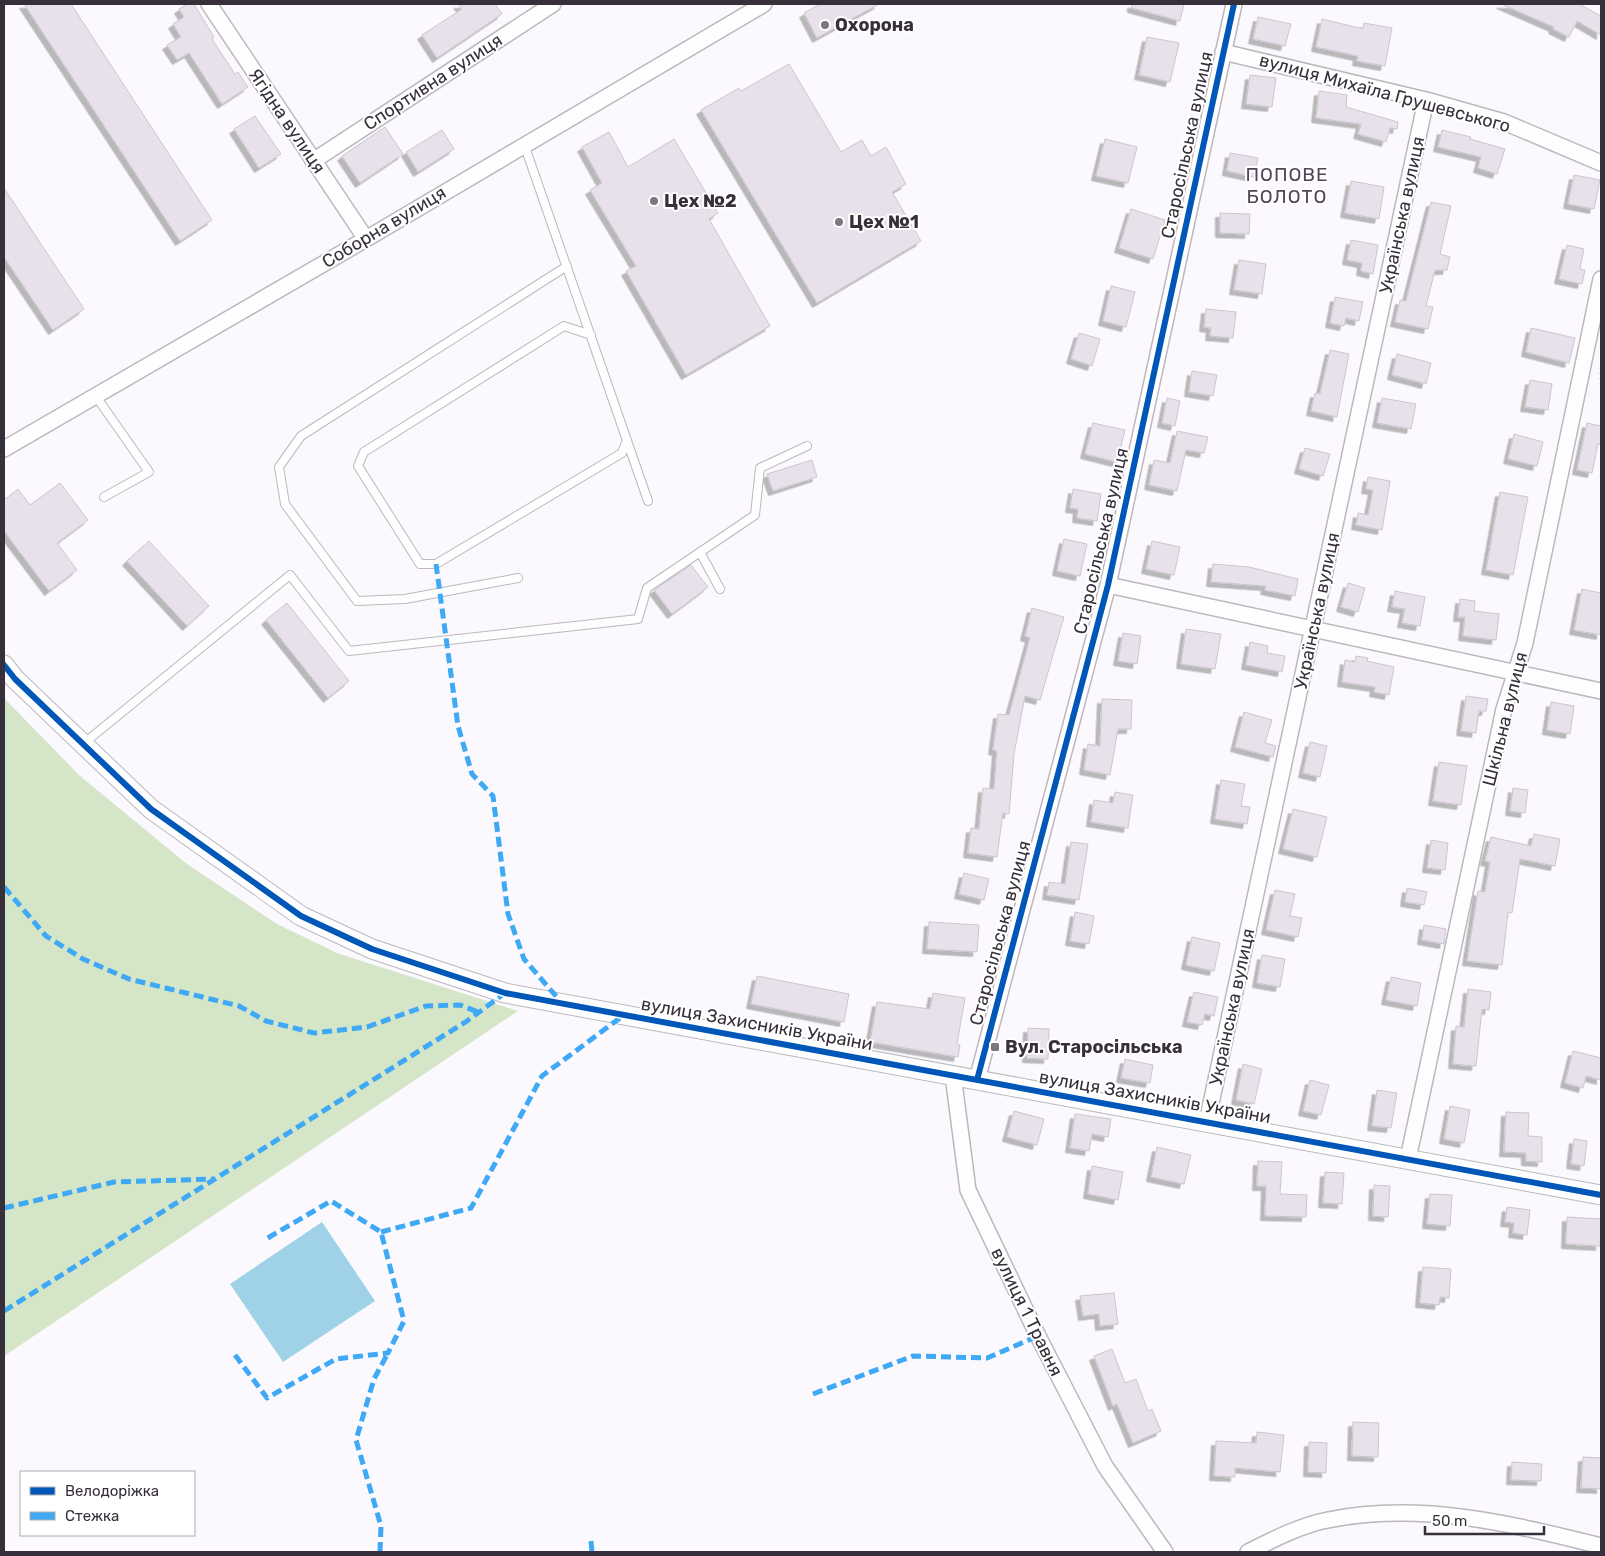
<svg xmlns="http://www.w3.org/2000/svg" width="1605" height="1556" font-family="Rubik,sans-serif">
  <style>
    .green { fill: #d5e5c8 }
    .water { fill: #9fd2e6 }
    .building { fill: #e8e1eb; stroke: #cbc6ce; filter: url(#shadow) }
    .lines { fill: none; stroke-linecap: round; stroke-linejoin: round }
    .service-casing { stroke: #bcb8be; stroke-width: 10 }
    .minor-casing { stroke: #bcb8be; stroke-width: 18 }
    .tertiary-casing { stroke: #bcb8be; stroke-width: 21 }
    .path { stroke: #e7e5e8; stroke-width: 3; stroke-dasharray: 1 4; stroke-linecap: butt }
    .service { stroke: #fefeff; stroke-width: 8 }
    .minor { stroke: #fefeff; stroke-width: 15 }
    .tertiary { stroke: #fefeff; stroke-width: 19 }
    .quiet { stroke: #3fa9f5; stroke-width: 5; stroke-dasharray: 10 5; stroke-linecap: butt }
    .cycleway-casing { stroke: #fff; stroke-width: 9 }
    .cycleway { stroke: #0057b8; stroke-width: 6 }
    .poi-dot { fill: #7c767e; stroke: #fff; stroke-width: 2 }
    .labels { text-anchor: middle; dominant-baseline: central; stroke-width: 4; stroke-linejoin: round; paint-order: stroke }
    .poi-label { font-size: 18px; font-weight: bold; fill: #37303a; stroke: #fff; text-anchor: start }
    .street-label { font-size: 18px; fill: #37303a; stroke: #fff }
    .neighbourhood-label { font-size: 19px; letter-spacing: 1px; fill: #524359; stroke: #fff }
  </style>
  <defs>
    <filter id="shadow"><feDropShadow dx="-4.5" dy="4.5" stdDeviation="0" flood-color="#0004"/></filter>
  </defs>
  <rect width="100%" height="100%" fill="#fbf9fd"/>
  <path class="green" d="M4 698 80 776 187 864 277 924 337 953 518 1011 4 1356Z"/>
  <path class="water" d="M322 1222 375 1301 283 1362 230 1284Z"/>
  <path class="building" d="M24 4H71L212 220 180 241Z
    M187 4H194L214 37 212 39 235 74 238 72 248 87 222 104 189 53 177 60 167 45 181 37 173 24 184 17 179 9Z
    M458 4H495L502 14 437 58 422 35 462 9Z
    M820 4H879L817 38 804 13Z
    M1132 4H1184L1180 21 1132 8Z
    M1501 4H1579L1601 16V35L1577 21 1569 37 1553 29 1554 27Z
    M1258 17 1291 24 1285 46 1253 39Z
    M1322 19 1363 29 1364 23 1392 28 1385 66 1357 61 1358 56 1316 47Z
    M1147 37 1179 43 1170 82 1139 75Z
    M789 64 841 152 862 140 871 156 886 147 906 184 892 192 921 241 817 303 701 110 739 88 741 91Z
    M1250 75 1276 78 1272 107 1246 104Z
    M1319 91 1347 95 1346 107 1398 122 1397 129 1390 128 1386 142 1358 134 1361 124 1316 118Z
    M255 116 281 154 259 168 234 129Z
    M385 127 403 154 360 183 342 156Z
    M442 130 454 149 418 172 406 152Z
    M1442 130 1471 137 1470 139 1505 149 1497 174 1478 168 1481 157 1438 147Z
    M609 132 628 167 674 139 718 213 709 219 770 326 686 375 626 271 636 266 590 190 602 183 582 147Z
    M1105 139 1137 147 1128 183 1096 176Z
    M1230 153 1258 158 1254 177 1227 171Z
    M1574 175 1600 180 1594 209 1568 204Z
    M1351 181 1384 187 1379 219 1345 213Z
    M4 188 84 309 53 330 4 257Z
    M1431 202 1451 206 1440 254 1450 257 1447 270H1435L1426 306 1433 307 1428 329 1395 322 1400 300 1406 301Z
    M1131 209 1165 220 1153 259 1119 248Z
    M1220 213 1250 214 1249 234 1220 233Z
    M1351 240 1378 245 1373 274 1361 271 1362 263 1347 260Z
    M1567 245 1584 249 1580 269 1585 270 1582 284 1559 279Z
    M1239 260 1266 264 1262 294 1234 290Z
    M1111 286 1135 292 1126 327 1103 321Z
    M1335 297 1363 302 1359 321 1346 318 1344 326 1330 323Z
    M1206 309 1236 312 1233 338 1210 336 1211 328 1204 327Z
    M1531 328 1575 338 1569 363 1526 352Z
    M1079 333 1100 339 1092 366 1071 359Z
    M1330 350 1349 354 1337 417 1311 411 1315 393 1320 394Z
    M1397 354 1431 363 1426 384 1392 375Z
    M1192 371 1217 375 1213 396 1189 392Z
    M1530 380 1552 384 1548 410 1525 407Z
    M1167 398 1180 401 1175 426 1162 423Z
    M1382 398 1416 404 1411 429 1377 423Z
    M1093 423 1125 430 1117 462 1085 454Z
    M1587 423 1601 426V445L1598 444 1592 473 1577 470Z
    M1177 431 1208 437 1204 453 1186 450 1177 491 1149 485 1154 460 1170 463Z
    M1514 434 1543 442 1537 466 1508 459Z
    M1305 448 1330 454 1323 476 1299 469Z
    M812 460 817 477 773 491 767 474Z
    M1368 477 1390 481 1382 530 1356 525 1358 513 1368 515 1373 490 1366 489Z
    M60 483 88 520 57 543 77 570 49 591 4 531V500L18 489 30 505Z
    M1073 489 1101 494 1097 521 1077 518 1078 509 1070 508Z
    M1500 492 1528 497 1513 575 1486 570Z
    M1064 539 1087 544 1080 576 1057 571Z
    M149 541 209 606 187 626 127 561Z
    M1152 541 1180 547 1174 575 1146 569Z
    M1213 564 1249 567 1298 579 1295 596 1265 590 1266 586 1211 582Z
    M691 565 708 587 672 614 654 590Z
    M1348 583 1365 588 1358 612 1341 607Z
    M1582 589 1601 593V635L1574 630Z
    M1395 591 1425 597 1420 626 1402 623 1405 609 1392 607Z
    M1460 599 1475 601 1474 611 1499 614 1496 640 1463 636 1465 617H1458Z
    M287 603 349 681 328 698 266 620Z
    M1032 608 1064 617 1040 700 1025 696 1014 754 1009 814 1003 813 997 857 968 853 971 828 979 829 983 788 994 789 997 751 993 750 998 714 1009 715 1030 638 1025 636Z
    M1186 629 1221 634 1215 669 1181 664Z
    M1123 633 1141 636 1137 664 1118 661Z
    M1250 642 1268 646 1267 653 1285 656 1282 672 1246 665Z
    M1356 656 1368 658 1367 661 1394 667 1389 695 1374 692 1375 687 1342 682 1345 660 1355 662Z
    M1466 696 1488 699 1486 711H1479L1476 733 1461 731Z
    M1102 699 1132 700 1131 729H1118L1110 775 1084 770 1088 744 1100 746Z
    M1551 702 1574 706 1570 734 1547 730Z
    M1244 712 1272 720 1265 743 1276 746 1273 757 1235 747Z
    M1310 742 1327 746 1320 777 1303 773Z
    M1439 762 1467 766 1461 805 1433 801Z
    M1221 780 1245 784 1241 806 1250 807 1247 824 1215 819Z
    M1513 788 1528 790 1525 813 1510 811Z
    M1115 792 1133 795 1128 828 1091 822 1094 800 1113 803Z
    M1293 809 1327 817 1317 857 1283 849Z
    M1534 834 1560 839 1555 866 1520 859 1512 913 1508 912 1502 965 1467 961 1478 891 1485 892 1490 862 1485 861 1491 837 1531 846Z
    M1431 840 1448 843 1445 870 1427 868Z
    M1071 842 1088 844 1079 900 1047 895 1049 882 1065 884Z
    M964 873 989 879 984 900 959 894Z
    M1407 888 1427 892 1424 905 1405 902Z
    M1275 890 1295 894 1290 916 1302 918 1298 937 1266 930Z
    M1075 912 1094 916 1089 944 1070 941Z
    M929 922 979 925 977 952 927 949Z
    M1424 925 1446 929 1444 944 1422 940Z
    M1192 937 1220 943 1214 971 1186 965Z
    M1262 955 1285 959 1280 987 1257 983Z
    M757 976 849 994 844 1022 751 1004Z
    M1391 977 1421 983 1417 1006 1386 1000Z
    M1468 989 1491 992 1489 1010 1482 1009 1476 1066 1453 1064 1456 1026 1464 1027Z
    M1194 992 1218 997 1214 1016 1205 1014 1202 1025 1187 1022Z
    M933 993 965 998 957 1044 960 1045 958 1057 870 1042 877 1002 930 1009Z
    M1028 1028 1049 1029 1048 1059 1027 1058Z
    M1573 1051 1601 1058V1080L1586 1076 1583 1088 1565 1083Z
    M1125 1059 1153 1065 1150 1083 1121 1078Z
    M1243 1064 1262 1069 1254 1104 1236 1100Z
    M1310 1080 1329 1085 1321 1115 1303 1111Z
    M1377 1090 1397 1093 1391 1128 1372 1126Z
    M1450 1106 1470 1110 1464 1143 1444 1139Z
    M1014 1111 1044 1119 1037 1145 1007 1137Z
    M1506 1112 1529 1113 1528 1136 1542 1137V1162L1526 1161V1153L1504 1152Z
    M1075 1114 1111 1119 1108 1137 1092 1134 1089 1151 1070 1148Z
    M1574 1139 1587 1141 1584 1166 1571 1164Z
    M1157 1147 1191 1155 1184 1184 1151 1177Z
    M1258 1161 1282 1162 1280 1194 1307 1195 1306 1217 1265 1216 1266 1186H1257Z
    M1092 1166 1123 1172 1118 1200 1088 1194Z
    M1325 1172 1344 1173 1342 1204 1323 1203Z
    M1374 1185 1390 1186 1388 1217 1373 1216Z
    M1430 1194 1452 1195 1450 1226 1427 1224Z
    M1507 1207 1530 1210 1527 1235 1513 1233 1514 1223 1505 1222Z
    M1567 1217 1601 1219 1600 1246 1566 1244Z
    M1423 1267 1451 1269 1449 1298 1440 1297 1439 1305 1420 1303Z
    M1114 1293 1118 1324 1100 1326 1099 1314 1083 1316 1080 1296Z
    M1112 1349 1125 1383 1136 1379 1148 1411 1152 1409 1161 1431 1133 1443 1117 1404 1113 1406 1094 1356Z
    M1353 1422 1379 1423 1378 1457 1352 1456Z
    M1257 1432 1284 1435 1280 1472 1235 1468V1477L1214 1476 1216 1441 1256 1443Z
    M1309 1442 1327 1443 1326 1473 1308 1472Z
    M1583 1457 1601 1458V1489L1581 1488Z
    M1512 1462 1542 1464 1541 1481 1511 1480Z"/>
  <g class="lines">
    <defs>
      <path id="service" d="M524 144 648 501
        M591 335 564 326 364 452 358 466 420 564H436L622 453 627 440
        M95 395 149 472 104 497
        M700 552 720 589
        M518 578 405 599 357 601 285 504 279 467 301 436 567 266
        M83 744 290 575 349 651 638 619 647 588 755 515 760 468 807 446"/>
      <path id="minor" d="M209 4 366 239
        M1223 52 1426 100 1504 122 1601 163
        M313 161 553 4
        M4 449 366 239 764 4
        M1108 585 1601 691
        M1207 1122 1426 100
        M1408 1159 1504 709 1525 643 1601 279
        M1165 1552 1105 1466 1038 1336 968 1190 953 1075 977 1080 1108 585 1234 4
        M1248 1552C1272 1540 1301 1525 1328 1520 1421 1501 1512 1524 1601 1546"/>
      <path id="tertiary" d="M4 665 15 679 151 809 301 916 372 949 505 993 1601 1195"/>
    </defs>
    <use href="#service" class="service-casing"/>
    <use href="#minor" class="minor-casing"/>
    <use href="#tertiary" class="tertiary-casing"/>
    <path class="path" d="M1599 368 1601 395"/>
    <use href="#service" class="service"/>
    <use href="#minor" class="minor"/>
    <use href="#tertiary" class="tertiary"/>
    <path class="quiet" d="M436 564 458 726 472 774 493 796 508 914 524 959 561 1002
      M4 887 46 936 83 959 129 979 239 1006 266 1021 314 1033 367 1027 426 1006 460 1005 478 1012
      M4 1208 114 1182 214 1179
      M381 1232 471 1208 542 1076 624 1015
      M4 1311 467 1021 505 993
      M235 1355 267 1398 336 1359 388 1353 404 1321 381 1232 331 1201 266 1239
      M813 1394 913 1356 987 1358 1038 1336
      M591 1541 592 1552
      M380 1552 381 1526 356 1440 374 1379 388 1353"/>
    <defs>
      <path id="cycleway" d="M4 665 15 679 151 809 301 916 372 949 505 993 1601 1195
        M977 1080 1108 585 1234 4"/>
    </defs>
    <use href="#cycleway" class="cycleway-casing"/>
    <use href="#cycleway" class="cycleway"/>
  </g>
  <g class="poi-dot">
    <circle cx="825" cy="25" r="5"/>
    <circle cx="654" cy="201" r="5"/>
    <circle cx="839" cy="222" r="5"/>
    <rect x="990" y="1042" width="10" height="10" rx="2.5"/>
  </g>
  <g class="labels">
    <g class="poi-label">
      <text x="835" y="25">Охорона</text>
      <text x="664" y="201">Цех №2</text>
      <text x="849" y="222">Цех №1</text>
      <text x="1005" y="1047">Вул. Старосільська</text>
    </g>
    <g class="street-label">
      <text transform="translate(433 82) rotate(-33)">Спортивна вулиця</text>
      <text transform="translate(1385 93) rotate(15)">вулиця Михаїла Грушевського</text>
      <text transform="translate(287 121) rotate(56)">Ягідна вулиця</text>
      <text transform="translate(1187 145) rotate(-78)">Старосільська вулиця</text>
      <text transform="translate(1402 215) rotate(-78)">Українська вулиця</text>
      <text transform="translate(384 227) rotate(-31)">Соборна вулиця</text>
      <text transform="translate(1101 541) rotate(-77)">Старосільська вулиця</text>
      <text transform="translate(1317 611) rotate(-78)">Українська вулиця</text>
      <text transform="translate(1505 719) rotate(-76)">Шкільна вулиця</text>
      <text transform="translate(1000 933) rotate(-75)">Старосільська вулиця</text>
      <text transform="translate(1232 1007) rotate(-78)">Українська вулиця</text>
      <text transform="translate(757 1024) rotate(10)">вулиця Захисників України</text>
      <text transform="translate(1155 1097) rotate(10)">вулиця Захисників України</text>
      <text transform="translate(1027 1312) rotate(64)">вулиця 1 Травня</text>
    </g>
    <g class="neighbourhood-label">
      <text x="1287" y="174">ПОПОВЕ<tspan x="1287" dy="22">БОЛОТО</tspan></text>
    </g>
  </g>
  <rect width="1605" height="1556" fill="none" stroke="#37303a" stroke-width="10"/>
  <rect x="20" y="1471" width="175" height="65" fill="#ffffff" stroke="#afacb0"/>
  <rect x="30" y="1487" width="25" height="8" fill="#0057b8" stroke="#afacb0"/>
  <text x="65" y="1496" font-size="15" fill="#37303a">Велодоріжка</text>
  <rect x="30" y="1512" width="25" height="8" fill="#3fa9f5" stroke="#afacb0"/>
  <text x="65" y="1521" font-size="15" fill="#37303a">Стежка</text>
  <path d="M1425 1526v8h119v-8" fill="none" stroke="#37303a" stroke-width="2.5"/>
  <text x="1432" y="1526" font-size="15" fill="#37303a" stroke="#ffffff" stroke-width="4" paint-order="stroke">50 m</text>
</svg>
